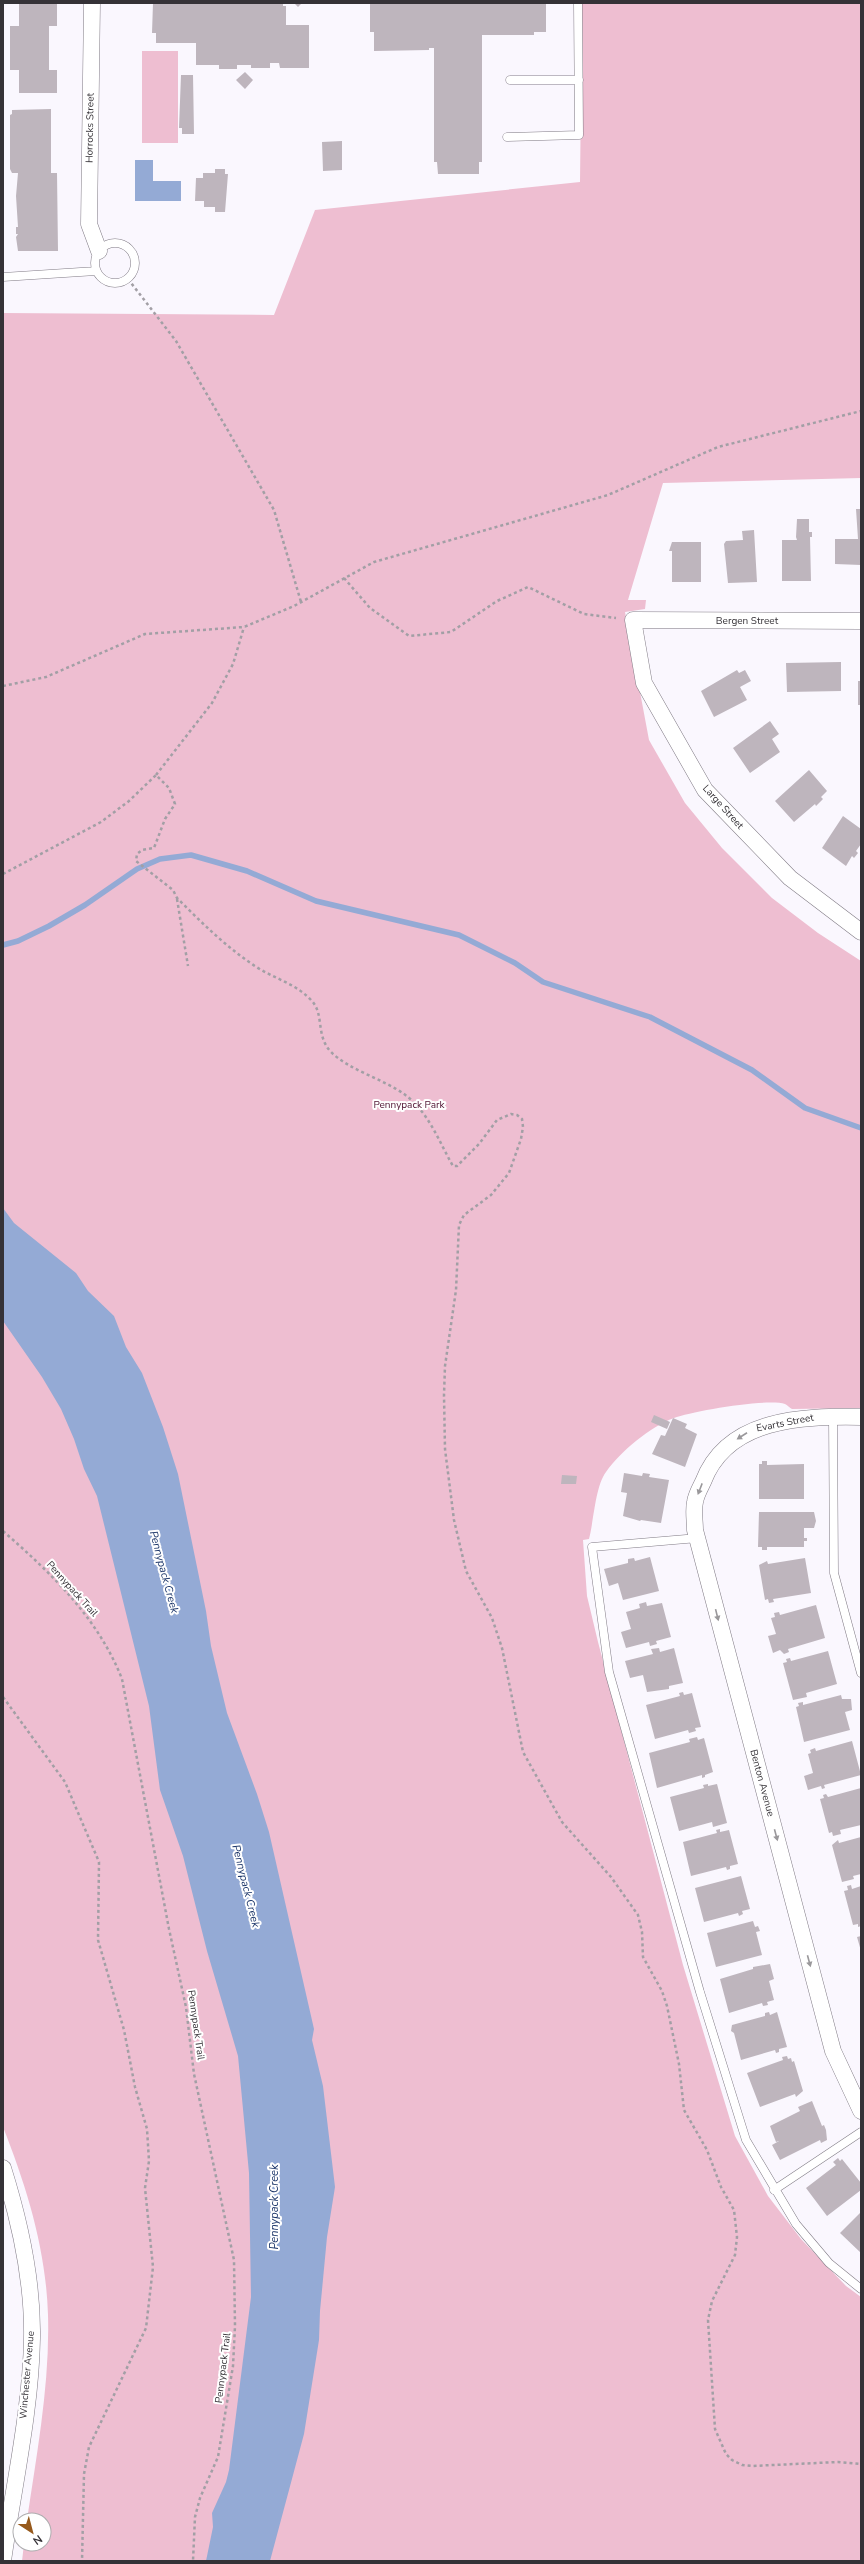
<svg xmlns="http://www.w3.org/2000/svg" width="864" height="2564" font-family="'Nunito Sans',sans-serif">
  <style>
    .green { fill: #eebed1 }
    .water { fill: #94aad5 }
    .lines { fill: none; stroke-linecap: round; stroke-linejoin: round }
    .stream { stroke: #94aad5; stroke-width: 5.5 }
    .building { fill: #beb5bd }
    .lane-casing { stroke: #807b85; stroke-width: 9 }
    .street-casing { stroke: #807b85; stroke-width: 17 }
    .path { stroke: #a29fa5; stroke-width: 2.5; stroke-dasharray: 3 3; stroke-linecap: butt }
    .lane { stroke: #fff; stroke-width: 8 }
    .street { stroke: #fff; stroke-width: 16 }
    .oneway { fill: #9a989b }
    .labels { text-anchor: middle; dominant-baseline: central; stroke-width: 4; stroke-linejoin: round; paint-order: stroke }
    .street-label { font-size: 10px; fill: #353237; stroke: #fff }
    .park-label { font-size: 10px; fill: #4f1231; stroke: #fff }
    .water-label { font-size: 11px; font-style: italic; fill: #1b3569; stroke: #fff }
  </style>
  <rect width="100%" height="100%" fill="#faf7fe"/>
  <path class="green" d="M582 3H861V478L663 483 628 600H646L645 609 625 612 649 740 685 803 722 848 772 898 818 933 861 961V1408L792 1409C790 1408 787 1405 785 1404 768 1398 692 1411 674 1418 650 1427 621 1451 606 1472 595 1487 594 1520 589 1539L583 1540 587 1596 598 1642 683 1965 735 2136 768 2196 801 2239 846 2286 861 2297V2561H22L24 2544H44V2520H27C37 2452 50 2383 48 2315 46 2249 27 2188 3 2127V313L274 315 315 210 580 182Z
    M142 51H178V143H142Z"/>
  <path class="water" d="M135 160H153V181H181V201H135Z
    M3 1208 14 1223 76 1273 88 1291 114 1316 126 1347 142 1373 163 1427 178 1474 206 1611 211 1646 227 1713 257 1794 269 1832 314 2029 312 2040 323 2086 335 2187 327 2237 320 2311 319 2340 304 2434 270 2561H206L213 2527 212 2513 226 2482 229 2470 251 2297 249 2173 238 2056 207 1951 183 1856 160 1790 149 1706 97 1496 84 1469 74 1439 61 1409 42 1377 3 1321Z"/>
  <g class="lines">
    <path class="stream" d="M3 945 18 941 49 926 85 905 137 869 160 859 191 855 247 871 316 901 459 935 515 963 543 982 650 1017 752 1070 805 1108 861 1128"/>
  </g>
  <path class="building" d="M19 3H57V26H49V70H57V93H19V70H10V26H19Z
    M153 3H283V6H286V25H309V68H280L279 63H270V68H251V65H237V69H219V65H196V43H156V33H152Z
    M294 3H302L298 7Z
    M370 3H546V32H534V35H482V162H479V174H438L437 162H434V48H429V50L374 51V32H370Z
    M245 72 253 80 245 89 236 80Z
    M181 75H193L194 134H182V128H179Z
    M51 109V173H57L58 251H18L16 237 18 234H16V227H18L16 196 18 173H12L10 169V115L12 114V110Z
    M342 141V170L323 171 322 142Z
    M215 169H225V174H228L225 212H215V207H204V201H195L196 178H203V173H215Z
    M856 509H861V565L835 564V539H858Z
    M797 519H809V532H812V537H810L811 581H782V540H797L796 537Z
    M754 530 757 582 728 583 724 544 726 541 743 540 742 531Z
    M672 542H701V582H672V551H669Z
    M841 662V691L787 692 786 663Z
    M737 670 739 673 745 670 751 681 740 687 747 700 714 717 701 691Z
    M858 681H861V705H858Z
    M770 721 779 734 772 739 780 752 750 773 733 748Z
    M809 770 827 791 821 797 823 799 816 806 815 804 794 822 775 801Z
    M843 816 861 829V844L856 851 858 853 854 858 852 856 846 866 822 848Z
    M654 1415 670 1422 667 1429 651 1422Z
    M673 1418 687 1424 685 1428 697 1434 685 1467 652 1454 661 1435 665 1436Z
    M762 1461H767V1465L804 1464V1499H759V1464H762Z
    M624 1473 642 1476 643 1473 650 1474 649 1477 669 1480 661 1523 641 1520 640 1521 623 1516 627 1493 621 1492Z
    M562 1475 577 1476 576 1484H561Z
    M759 1512H814L816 1521 814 1528H804V1538H807V1541H804V1547H767V1550H762V1547H758Z
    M650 1557 659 1591 623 1600 618 1583 609 1586 604 1569 628 1563V1559L634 1558 635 1561Z
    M805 1558 811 1593 773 1599 774 1602 769 1603 768 1599 765 1600 759 1565 767 1561 768 1564Z
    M646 1602 647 1606 662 1603 671 1637 656 1641 657 1644 650 1646 649 1642 626 1648 621 1632 631 1629 626 1612 640 1608 639 1604Z
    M816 1605 825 1638 788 1649 789 1652 784 1654 780 1650 773 1653 768 1636 776 1634 771 1618 775 1617 774 1613 779 1612 780 1615Z
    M659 1648 660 1652 674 1648 683 1683 669 1686V1689L647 1692 643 1675 630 1678 625 1661 653 1654 651 1649Z
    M828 1651 837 1684 806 1693 807 1697 793 1700 783 1663 787 1662 786 1659 790 1658 791 1661Z
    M683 1692 684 1695 692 1693 701 1727 695 1728 696 1731 689 1733 688 1730 655 1739 646 1705 680 1696 679 1693Z
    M841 1695 842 1699H851L852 1710 845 1712 850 1730 804 1742 796 1707 799 1706 798 1703 803 1702V1705Z
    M697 1737 698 1740 704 1738 713 1772 705 1775V1777L702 1778V1775L657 1788 649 1753 690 1742 689 1739Z
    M852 1741 861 1775 824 1785 825 1788 822 1789 821 1786 808 1790 804 1776 813 1773 808 1754 811 1753 810 1750 815 1748 816 1751Z
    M708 1784V1786L717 1784 727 1823 713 1827 712 1822 679 1831 670 1797 704 1788 703 1785Z
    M861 1788V1825L840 1830 841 1834 833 1836 832 1832 829 1833 820 1799 824 1798 823 1795 826 1794 828 1797Z
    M720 1829V1832L729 1830 738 1864 730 1866V1869L727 1870 726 1867 691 1876 683 1842 717 1833 716 1830Z
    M861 1837V1874L853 1876 854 1879 842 1882 832 1845 838 1840 839 1843Z
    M741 1876 750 1909 742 1911 743 1914 739 1916 738 1913 704 1922 695 1888Z
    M851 1885 852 1889 861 1886V1926L858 1927V1924L853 1925 844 1891 848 1890 847 1886Z
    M753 1921 755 1927 758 1926 760 1931 756 1932 762 1955 716 1967 707 1933Z
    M861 1936V1951L857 1937Z
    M770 1964 774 1979 769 1981 774 2000 767 2002 768 2005 763 2006 762 2003 729 2013 720 1979 753 1969V1967Z
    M769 2012 770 2015 777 2012 787 2047 779 2049V2052L776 2053 775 2050 741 2060 734 2033 731 2031 732 2025 765 2016V2013Z
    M787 2056 788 2059 791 2058 792 2062 794 2061 803 2091 796 2097 795 2094 760 2107 747 2073 783 2060 782 2057Z
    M812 2101 822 2126 824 2125 826 2130 827 2140 821 2143 820 2140 780 2160 772 2145 779 2141 776 2142 770 2126 800 2111 798 2107Z
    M838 2158 840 2161 842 2159 861 2183V2190L827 2216 806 2188 836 2165 833 2162Z
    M861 2212V2253L840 2233Z"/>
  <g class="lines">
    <defs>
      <path id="lane" d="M510 80H579
        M507 137 579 135 578 3
        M95 263a20 20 0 1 1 40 0a20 20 0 1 1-40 0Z
        M3 277 96 271
        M833 1416 834 1573 861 1673
        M698 1538 592 1547 609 1672 700 1992 746 2140 796 2224 829 2263 861 2289
        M774 2190 861 2132"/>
      <path id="street" d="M92 3 89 224 99 251
        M861 621 633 620 644 683 705 790 790 878 861 932
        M861 1417C802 1416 727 1418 703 1482 700 1488 696 1495 695 1502 693 1511 695 1521 695 1530L833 2051 861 2111
        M3 2168C20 2222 33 2281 32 2338 31 2410 13 2489 3 2561"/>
    </defs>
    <use href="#lane" class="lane-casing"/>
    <use href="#street" class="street-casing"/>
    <path class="path" d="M128 279 176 341 274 510 301 602
      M344 578 370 608 409 636 451 632 497 601 528 587 584 614 616 618
      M3 686 46 677 145 634 244 627 294 606 374 562 608 495 718 447 861 411
      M156 775 212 703 233 664 244 627
      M3 874 101 822 129 801 156 775 169 788 175 804 165 819 154 848 142 850 137 854 136 861 173 890 177 898C201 922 224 945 252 964 271 978 294 982 311 1000 325 1014 315 1035 331 1052 349 1070 383 1079 404 1094 429 1112 439 1142 453 1166H457L479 1144 497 1120 511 1114 517 1115 522 1119 523 1127 521 1139 509 1173 491 1195 464 1215 459 1225 456 1290 445 1366 444 1395 445 1449 454 1520 466 1571 492 1618 502 1648 523 1752 562 1822 611 1877 638 1915 642 1932 643 1957 662 1991 667 2006 679 2064 684 2110 707 2150 721 2187 734 2210 737 2237 735 2255 712 2301 708 2320 715 2429 726 2454 732 2460 742 2465 752 2466 838 2462 861 2464
      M177 899 188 966
      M3 1531C52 1574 98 1618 122 1679L169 1929 186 2007 194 2074 234 2260 235 2326 233 2366 218 2457 200 2498 195 2517 193 2561
      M3 1697 65 1782 99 1862 98 1940 124 2030 135 2087 147 2129 149 2161 145 2188 153 2267 146 2328 89 2447 84 2474 82 2561"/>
    <use href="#lane" class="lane"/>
    <use href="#street" class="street"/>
  </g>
  <defs><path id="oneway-solid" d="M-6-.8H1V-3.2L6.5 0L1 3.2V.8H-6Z"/></defs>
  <g class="oneway">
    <use href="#oneway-solid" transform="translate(742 1436) rotate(147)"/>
    <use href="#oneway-solid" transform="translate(700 1489) rotate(111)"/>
    <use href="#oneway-solid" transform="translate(717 1615) rotate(76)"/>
    <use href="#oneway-solid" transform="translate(776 1835) rotate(75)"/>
    <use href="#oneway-solid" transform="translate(809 1961) rotate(75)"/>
  </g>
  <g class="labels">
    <g class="street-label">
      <text transform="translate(90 128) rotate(-89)">Horrocks Street</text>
      <text x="747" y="621">Bergen Street</text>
      <text transform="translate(723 807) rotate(48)">Large Street</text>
      <text transform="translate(785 1423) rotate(-11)">Evarts Street</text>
      <text transform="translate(72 1589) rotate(48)">Pennypack Trail</text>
      <text transform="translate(762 1783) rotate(75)">Benton Avenue</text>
      <text transform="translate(196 2025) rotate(82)">Pennypack Trail</text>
      <text transform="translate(223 2368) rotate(-83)">Pennypack Trail</text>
      <text transform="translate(27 2375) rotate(-85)">Winchester Avenue</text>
    </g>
    <g class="park-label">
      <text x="409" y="1105">Pennypack Park</text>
    </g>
    <g class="water-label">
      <text transform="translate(164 1572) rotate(75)">Pennypack Creek</text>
      <text transform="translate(246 1886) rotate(76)">Pennypack Creek</text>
      <text transform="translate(274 2207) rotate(-90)">Pennypack Creek</text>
    </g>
  </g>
  <rect width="864" height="2564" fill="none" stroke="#353237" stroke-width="8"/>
  <g transform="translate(32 2532) rotate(144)"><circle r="19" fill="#ffffff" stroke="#aeadaf"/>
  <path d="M0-3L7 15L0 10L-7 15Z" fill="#96591c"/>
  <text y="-6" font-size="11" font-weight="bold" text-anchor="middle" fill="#353237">N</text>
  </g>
</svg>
